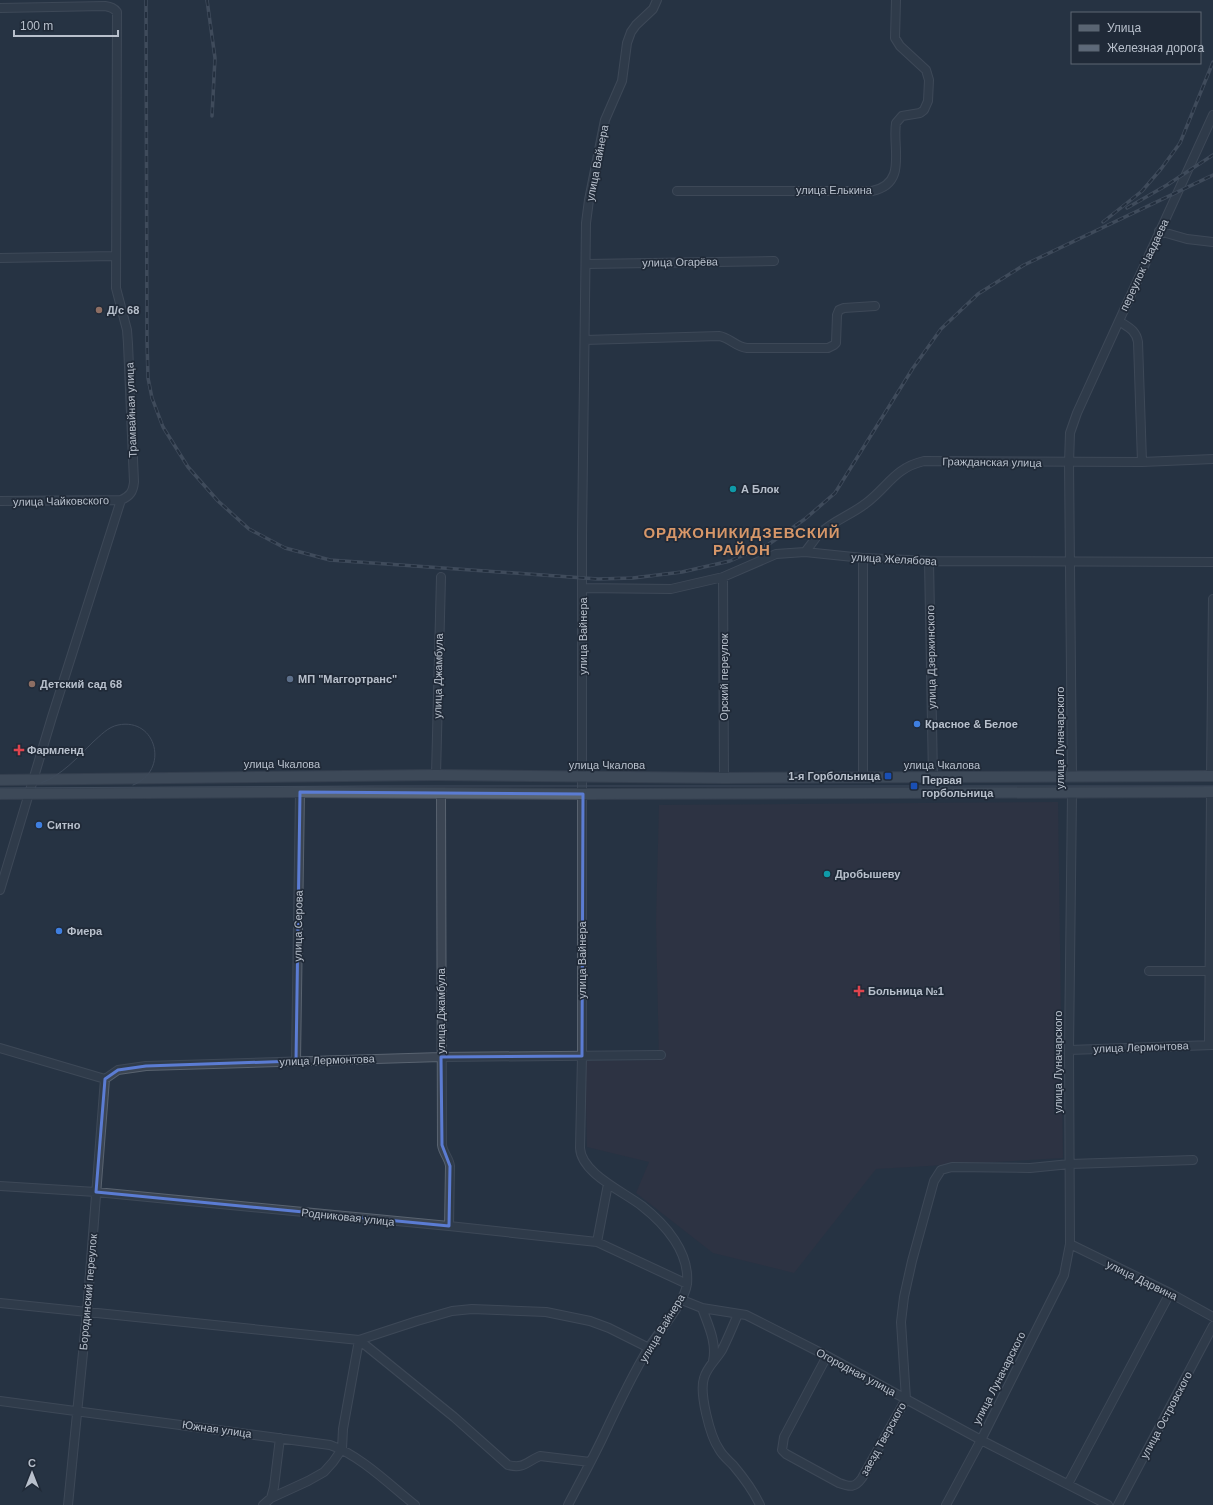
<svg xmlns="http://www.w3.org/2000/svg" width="1213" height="1505" font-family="Arial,sans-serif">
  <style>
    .medical { fill: #353343 }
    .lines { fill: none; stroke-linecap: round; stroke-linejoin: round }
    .minor-casing { stroke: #596370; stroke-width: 10 }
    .major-casing { stroke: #454e5c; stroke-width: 12 }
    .minor { stroke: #3b4553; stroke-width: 8 }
    .major { stroke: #596472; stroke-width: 10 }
    .tram { stroke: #5d6979; stroke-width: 1 }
    .rail-casing { stroke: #5d6979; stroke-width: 3.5 }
    .rail { stroke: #202a38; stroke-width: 2; stroke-dasharray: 6; stroke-linecap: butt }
    .marked { fill: none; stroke: #5b7cd3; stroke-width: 3; stroke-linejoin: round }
    .education-dot { fill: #8d6e63; stroke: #202a38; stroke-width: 1.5 }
    .culture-dot { fill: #0f9aa8; stroke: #202a38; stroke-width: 1.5 }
    .service-dot { fill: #5c6f8a; stroke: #202a38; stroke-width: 1.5 }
    .shop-dot { fill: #3f7fe0; stroke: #202a38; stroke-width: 1.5 }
    .health-dot { fill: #e0444e; stroke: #202a38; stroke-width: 1.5 }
    .transit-dot { fill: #1a4fb4; stroke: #202a38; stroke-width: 1.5 }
    .labels { text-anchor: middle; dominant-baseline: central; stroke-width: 3.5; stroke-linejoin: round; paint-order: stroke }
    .street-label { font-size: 11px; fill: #b8c0cc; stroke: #202a38 }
    .poi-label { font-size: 11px; font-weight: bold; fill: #b8c0cc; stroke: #202a38; text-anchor: start }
    .district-label { font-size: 15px; font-weight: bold; letter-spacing: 1px; fill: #d79769; stroke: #202a38 }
  </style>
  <rect width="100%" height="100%" fill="#273343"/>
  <path class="medical" d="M1058 802 1063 1158 876 1169 794 1273 713 1253 636 1193 649 1162 587 1147 585 1061 659 1060 656 922 659 805Z"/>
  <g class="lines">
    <defs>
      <path id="minor" d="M0 8 105 6C111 7 114 8 117 12L116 288 127 330 128 344 134 482C133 492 130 496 121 500L0 501
        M677 191H872C908 184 892 148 896 123L902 116 920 113 924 110 928 101 929 80 926 70 900 46 895 38 896 0
        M1159 231 1187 239 1213 242
        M0 258 115 256
        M586 264 774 261
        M1119 321C1128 327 1136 330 1138 342L1142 462
        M585 340 719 336C729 337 736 347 747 348H828L834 345 836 343 837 315 839 310 844 308 875 306
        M805 552C810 546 814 540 818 535 832 521 851 515 865 504 888 487 894 468 924 461L1142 462 1213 459
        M929 561 933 777
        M723 577 724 778
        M582 588 671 589 723 577 776 554 805 552 863 558 929 561 1213 562
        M436 775 441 577
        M1211 776 1213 599
        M863 777V558
        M1072 777 1069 463 1070 433 1077 413 1213 115
        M441 793 442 1145C443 1153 449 1158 450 1166L449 1226
        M0 890 52 717 121 500
        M1149 971H1209
        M1209 1045 1211 793
        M0 1048 105 1079 118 1070 146 1066 441 1057 661 1055
        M1069 1050 1213 1045
        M296 1061 300 792
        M0 1186 96 1192 449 1226 597 1242 687 1284
        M597 1242 608 1184
        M1070 1244 1170 1293 1213 1317
        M682 1300 702 1308 746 1315 754 1319 827 1356 981 1440 1108 1505
        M0 1303 359 1340 417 1321 452 1311 472 1309 546 1312 590 1321 609 1328 649 1348
        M702 1308C708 1325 717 1342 713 1361
        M738 1314C733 1326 728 1338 722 1350 716 1360 707 1367 704 1378 699 1393 710 1436 719 1449 722 1455 728 1460 733 1465 744 1478 753 1490 760 1505
        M359 1340 454 1417 508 1465C524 1469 526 1462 540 1456L590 1462
        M827 1356 784 1437 782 1450 786 1454 839 1483C850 1487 855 1488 862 1478L906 1399 901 1322 904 1297 912 1261 934 1181 941 1170 952 1167 1030 1168 1070 1164 1193 1160
        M0 1401 330 1445C360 1455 390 1485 415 1505
        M1068 1484 1170 1293
        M271 1498 308 1481 324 1472 333 1462 342 1449 343 1429 359 1340
        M68 1505 87 1312 105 1079
        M263 1505 271 1498 274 1487 280 1438
        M568 1505C580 1482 592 1460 603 1437 617 1407 631 1377 648 1349 659 1331 684 1304 687 1284 690 1252 665 1224 642 1206 624 1192 581 1173 580 1148L582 1056V536L586 223 589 200 605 120 622 81 627 43 631 32 636 25 653 9 657 0
        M946 1505 981 1440 1064 1275 1070 1244 1069 1050 1072 794
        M1118 1505 1213 1326"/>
      <path id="major" d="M0 780 436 775 724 778 1213 776
        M0 794 300 792 583 794 1213 792"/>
    </defs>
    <use href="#minor" class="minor-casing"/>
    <use href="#major" class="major-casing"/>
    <use href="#minor" class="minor"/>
    <use href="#major" class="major"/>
    <path class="tram" d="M41 783C61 776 78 757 93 742 101 735 108 727 118 725 157 717 170 771 133 785
      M0 788 374 786H1213"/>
    <defs>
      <path id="rail" d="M146 0 147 341 148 378 152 398 163 427 188 467 218 501 249 529 285 548 330 560 598 579 633 578 682 572 730 561 769 544 805 519 835 493 913 368 941 329 978 294 1024 265 1213 175
        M207 0 215 58 212 116
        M1127 208 1167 185 1213 155
        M1103 222 1142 191 1161 169 1180 143 1213 62"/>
    </defs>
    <use href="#rail" class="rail-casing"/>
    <use href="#rail" class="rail"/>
  </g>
  <path d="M0 0H1213V1505H0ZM300 792 583 794 582 1056 441 1057 442 1145 450 1166 449 1226 96 1192 105 1079 118 1070 146 1066 296 1061Z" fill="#273343" fill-opacity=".55" fill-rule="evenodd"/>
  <path class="marked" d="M300 792 583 794 582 1056 441 1057 442 1145 450 1166 449 1226 96 1192 105 1079 118 1070 146 1066 296 1061Z"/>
  <g class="education-dot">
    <circle cx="99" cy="310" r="4"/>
    <circle cx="32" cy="684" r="4"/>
  </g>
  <g class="culture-dot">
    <circle cx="733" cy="489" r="4"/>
    <circle cx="827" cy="874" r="4"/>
  </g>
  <circle class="service-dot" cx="290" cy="679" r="4"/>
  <g class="shop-dot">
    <circle cx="917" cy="724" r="4"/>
    <circle cx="39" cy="825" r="4"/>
    <circle cx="59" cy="931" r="4"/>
  </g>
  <g class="health-dot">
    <path d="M17 744h4v4h4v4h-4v4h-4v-4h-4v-4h4z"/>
    <path d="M857 985h4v4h4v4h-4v4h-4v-4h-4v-4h4z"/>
  </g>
  <g class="transit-dot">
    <rect x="884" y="772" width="8" height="8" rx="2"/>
    <rect x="910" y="782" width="8" height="8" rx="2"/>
  </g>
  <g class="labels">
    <g class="street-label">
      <text transform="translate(597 163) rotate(-79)">улица Вайнера</text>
      <text x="834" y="190">улица Елькина</text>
      <text transform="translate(680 262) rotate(-1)">улица Огарёва</text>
      <text transform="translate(1144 265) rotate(-65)">переулок Чаадаева</text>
      <text transform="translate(131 410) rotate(-92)">Трамвайная улица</text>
      <text transform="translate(992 462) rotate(1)">Гражданская улица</text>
      <text transform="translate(61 501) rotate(-1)">улица Чайковского</text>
      <text transform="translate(894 559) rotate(3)">улица Желябова</text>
      <text transform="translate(583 636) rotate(-90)">улица Вайнера</text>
      <text transform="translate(931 657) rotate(-91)">улица Дзержинского</text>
      <text transform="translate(438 676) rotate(-89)">улица Джамбула</text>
      <text transform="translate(724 677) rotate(-90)">Орский переулок</text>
      <text transform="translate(1060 738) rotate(-90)">улица Луначарского</text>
      <text x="282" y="764">улица Чкалова</text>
      <text x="607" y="765">улица Чкалова</text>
      <text x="942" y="765">улица Чкалова</text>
      <text transform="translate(298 926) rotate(-89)">улица Серова</text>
      <text transform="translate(582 960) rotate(-90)">улица Вайнера</text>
      <text transform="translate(441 1011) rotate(-90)">улица Джамбула</text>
      <text transform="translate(1141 1047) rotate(-2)">улица Лермонтова</text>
      <text transform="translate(327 1060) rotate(-2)">улица Лермонтова</text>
      <text transform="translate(1058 1062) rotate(-90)">улица Луначарского</text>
      <text transform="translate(348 1217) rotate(6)">Родниковая улица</text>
      <text transform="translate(1142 1280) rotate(26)">улица Дарвина</text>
      <text transform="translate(88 1292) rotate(-85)">Бородинский переулок</text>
      <text transform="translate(662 1328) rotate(-59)">улица Вайнера</text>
      <text transform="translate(856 1372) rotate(28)">Огородная улица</text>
      <text transform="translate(999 1378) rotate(-63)">улица Луначарского</text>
      <text transform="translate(1166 1415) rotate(-62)">улица Островского</text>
      <text transform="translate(217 1429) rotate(8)">Южная улица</text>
      <text transform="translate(883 1439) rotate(-61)">заезд Тверского</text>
    </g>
    <g class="poi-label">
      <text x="107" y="310">Д/с 68</text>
      <text x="741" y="489">А Блок</text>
      <text x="298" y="679">МП "Маггортранс"</text>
      <text x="40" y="684">Детский сад 68</text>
      <text x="925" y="724">Красное &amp; Белое</text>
      <text x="27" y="750">Фармленд</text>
      <text x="880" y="776" text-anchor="end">1-я Горбольница</text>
      <text x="922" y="780">Первая<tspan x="922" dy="13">горбольница</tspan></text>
      <text x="47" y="825">Ситно</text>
      <text x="835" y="874">Дробышеву</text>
      <text x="67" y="931">Фиера</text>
      <text x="868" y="991">Больница №1</text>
    </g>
    <g class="district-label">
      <text x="742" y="532">ОРДЖОНИКИДЗЕВСКИЙ<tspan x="742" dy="17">РАЙОН</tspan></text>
    </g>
  </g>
  <rect x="1071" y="12" width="130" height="52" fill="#202a38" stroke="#5d6673"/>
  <rect x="1079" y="25" width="20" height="6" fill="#596472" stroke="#5d6673"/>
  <text x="1107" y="32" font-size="12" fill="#b8c0cc">Улица</text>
  <rect x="1079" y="45" width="20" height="6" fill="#5d6979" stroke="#5d6673"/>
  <text x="1107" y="52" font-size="12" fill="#b8c0cc">Железная дорога</text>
  <g transform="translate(32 1473)" stroke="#202a38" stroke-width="3" paint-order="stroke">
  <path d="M0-3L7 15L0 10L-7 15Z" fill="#b8c0cc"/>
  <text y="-6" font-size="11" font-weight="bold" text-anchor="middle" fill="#b8c0cc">С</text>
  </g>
  <path d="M14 30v6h104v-6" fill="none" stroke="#b8c0cc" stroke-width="2"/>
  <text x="20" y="30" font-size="12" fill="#b8c0cc" stroke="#202a38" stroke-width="3" paint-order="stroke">100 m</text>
</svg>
